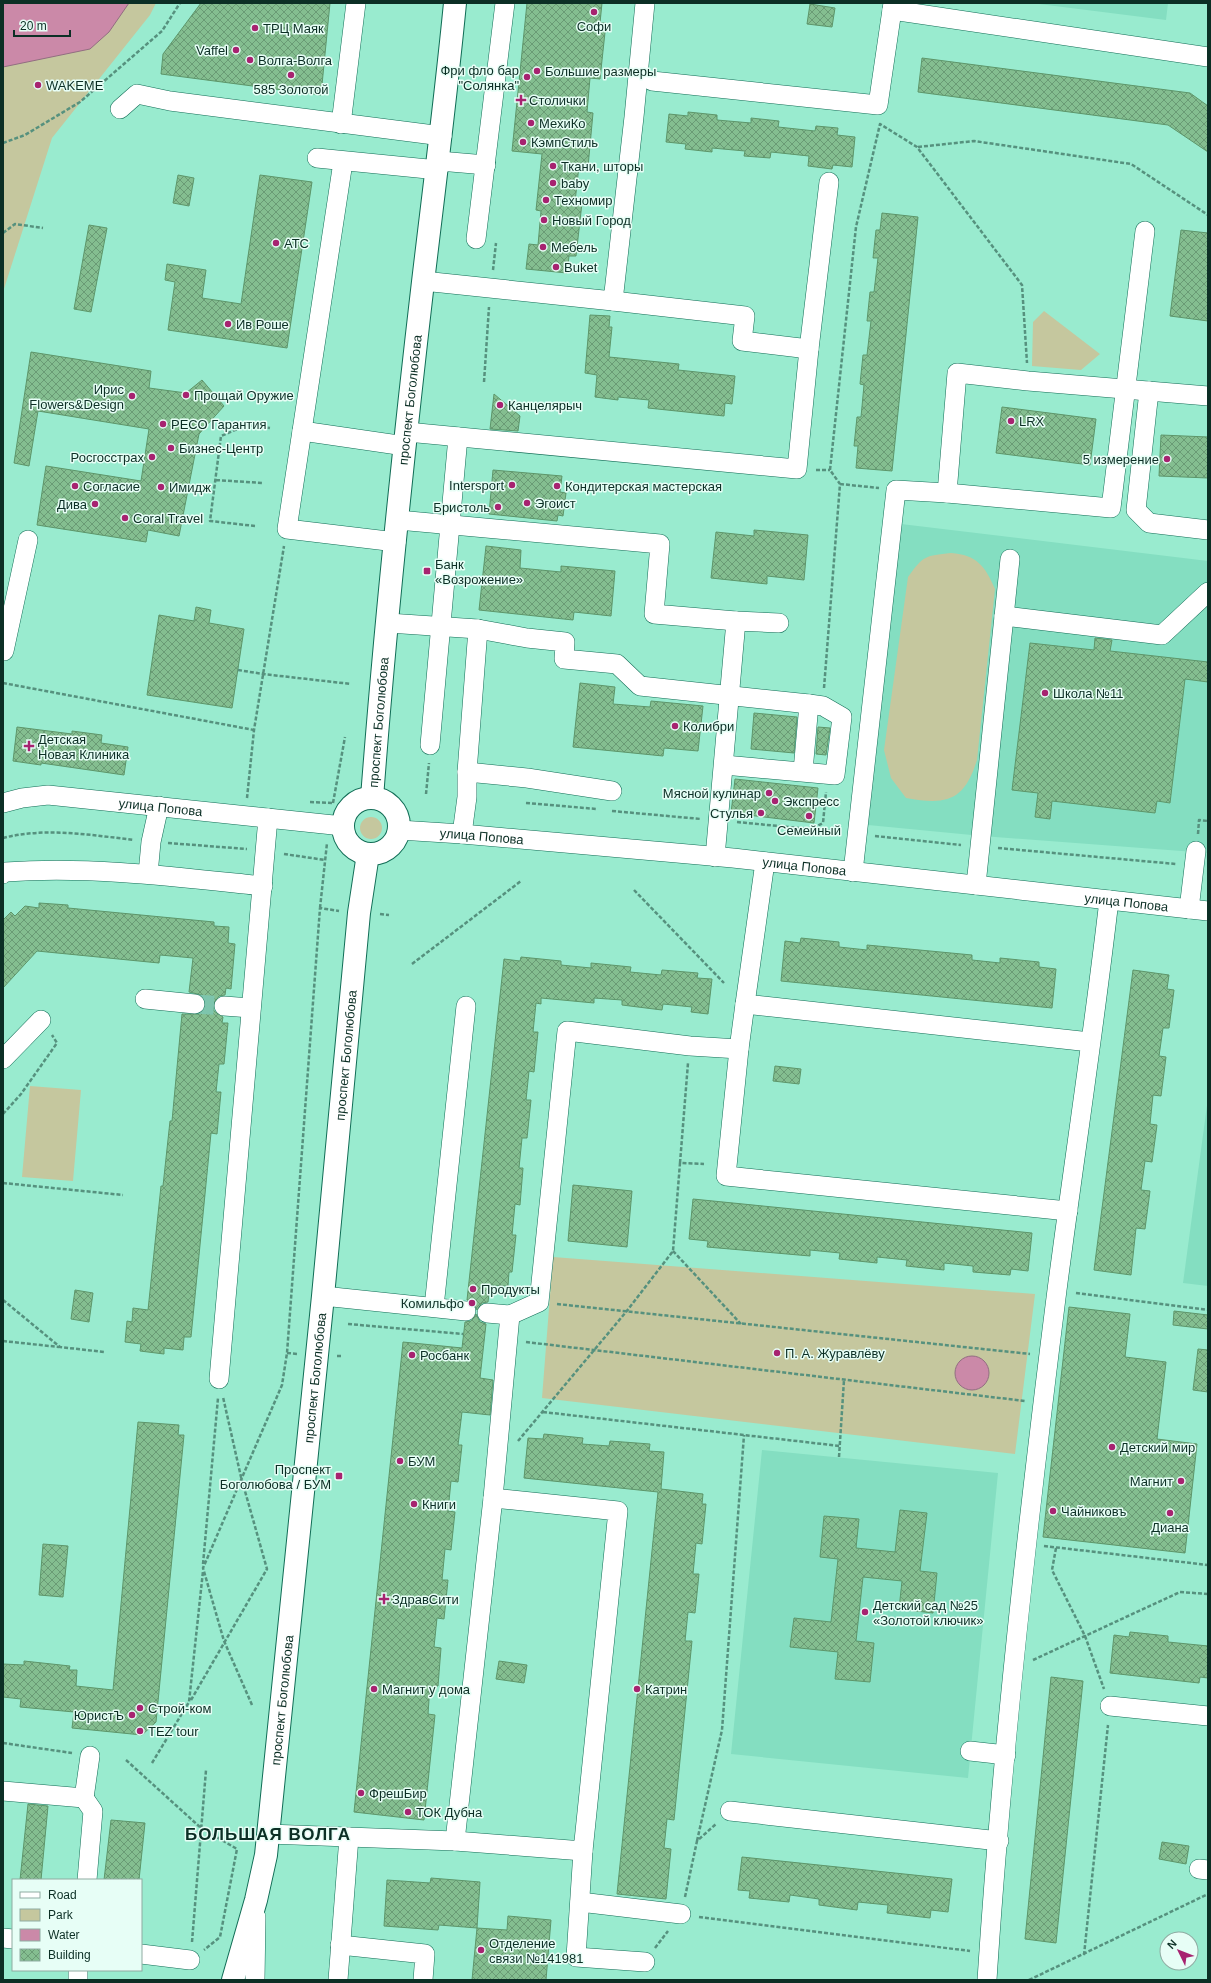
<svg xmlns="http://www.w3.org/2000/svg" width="1211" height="1983" font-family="Helvetica,sans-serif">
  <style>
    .built { fill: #84dec1 }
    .green { fill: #c5c79e }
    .water { fill: #cb89a8; stroke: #926e81 }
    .building { fill: url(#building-cross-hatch); stroke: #5d966a }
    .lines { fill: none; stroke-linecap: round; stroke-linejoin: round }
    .minor-tunnel { stroke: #7dc5ad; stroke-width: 19; stroke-dasharray: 19 10; stroke-linecap: butt }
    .minor-casing { stroke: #116d56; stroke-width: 20 }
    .major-casing { stroke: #116d56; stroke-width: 24 }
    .path { stroke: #56917e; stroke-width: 2.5; stroke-dasharray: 4 2; stroke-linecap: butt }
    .minor { stroke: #fff; stroke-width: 19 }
    .major { stroke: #fff; stroke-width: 22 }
    .poi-dot { fill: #a72370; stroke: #e7fef6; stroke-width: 1.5 }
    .labels { text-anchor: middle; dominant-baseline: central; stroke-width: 3; stroke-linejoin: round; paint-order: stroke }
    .poi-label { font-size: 13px; fill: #0c2f25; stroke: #e7fef6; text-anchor: start }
    .street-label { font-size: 13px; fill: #0c2f25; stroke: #e7fef6 }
    .district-label { font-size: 17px; font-weight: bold; letter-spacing: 1px; fill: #0c2f25; stroke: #e7fef6 }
  </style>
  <defs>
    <pattern id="building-cross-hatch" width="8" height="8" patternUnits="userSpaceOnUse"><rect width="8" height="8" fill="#84be90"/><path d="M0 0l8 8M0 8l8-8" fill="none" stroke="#6a9b75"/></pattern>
  </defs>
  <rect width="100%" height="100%" fill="#99ebcf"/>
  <path class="built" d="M1031 3H1168L1166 20Z
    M901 524 1208 561V853L982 836 868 825Z
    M1208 1098V1286L1183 1283Z
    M762 1450 998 1473 968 1778 731 1754Z"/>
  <path class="green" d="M3 3H156L150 15 52 138 3 292Z
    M1044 311 1100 354 1081 370 1032 366 1033 322Z
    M951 553C977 555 985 566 995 589L977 760C964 802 946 805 906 798L891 778 884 750 908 577C924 555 925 556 951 553Z
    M360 828a11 11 0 1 1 22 0a11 11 0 1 1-22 0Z
    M30 1086 81 1090 73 1181 22 1177Z
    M553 1257 1035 1294 1015 1454 542 1398Z"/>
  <path class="water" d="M3 3H129L109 32 90 49 3 67Z
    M955 1373a17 17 0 1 1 34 0a17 17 0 1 1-34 0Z"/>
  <path class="building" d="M201 3H330L321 95 161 74 163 54Z
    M527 3H602L600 23H606L600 79 590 78 587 112 593 113 588 167 579 166 575 202 582 203 576 256H569L567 273 526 269 529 244 538 245 541 211 536 210 542 154 512 151Z
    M810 4 835 8 832 27 807 24Z
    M922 58 1190 93 1208 106V152L1168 125 918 92Z
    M688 112 717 115V120L751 123V118L779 121 778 127 815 131 816 126 838 128 837 135 855 137 852 167 833 165 832 169 808 166 809 156 771 152 770 158 744 156 745 151 712 148V152L685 149 686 144 666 142 669 114 688 116Z
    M178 175 194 178 189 206 173 203Z
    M260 175 312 182 287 348 168 330 175 282 165 280 167 264 206 270 202 298 241 304Z
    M882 213 918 217 892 471 856 468 858 446H854L857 417H861L864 385 860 384 863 355H867L871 321H867L870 292H874L878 258H873L876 230H880Z
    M89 225 107 228 91 312 74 309Z
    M1181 230 1208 233V321L1170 316Z
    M590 315 610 316 609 327H612L609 357 679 364 678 370 735 376 732 404 725 403 724 416 648 408 649 400 618 397V400L595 397 597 375 585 373Z
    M31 352 151 371 149 388 186 393 202 380 224 406 199 434 179 536 148 530 146 542 37 525 46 466 141 481 149 429 38 411 29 466 14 463Z
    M494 394 520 416 518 431 490 429Z
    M1002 407 1096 419 1090 465 996 453Z
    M1161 435 1208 437V478L1159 476Z
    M493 470 562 476 560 492 566 493 563 516 558 515 557 521 489 514Z
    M754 530 808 535 804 580 767 576V584L711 578 716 532 754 536Z
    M486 546 521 550 520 568 561 572V566L615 571 611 616 574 612 573 620 479 610Z
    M196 607 211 610 209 623 244 629 232 708 147 695 159 615 194 621Z
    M1095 638 1112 640 1110 651 1208 662V682L1185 679 1170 803 1157 801 1155 813 1052 801 1050 819 1035 817 1038 793 1012 790 1030 643 1094 650Z
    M580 683 615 687 613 704 650 707 651 701 703 706 698 751 664 748 663 756 573 747Z
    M754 713 797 717 794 753 751 749Z
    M17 727 72 734V731L102 735 101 743 128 747 124 775 41 763V765L13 761Z
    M818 727 830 728 826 755 816 754Z
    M735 779 818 788 814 823 731 813Z
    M39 903 68 905V908L214 922V926L229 927 228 943 235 944 231 989 226 988 225 995 219 996 213 1005 214 1011 223 1017 222 1023H228L224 1064H219L216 1092H221L217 1134 211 1133 191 1337H184L183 1350 164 1348V1354L140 1351 141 1344 125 1342 127 1321 132 1322 133 1308 148 1310 161 1186H163L170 1121H172L182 1014H199L204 1011 206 1005 205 1000 202 995 189 992 193 958 160 955 159 963 37 951 3 988V920L11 912 15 916 25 906 39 908Z
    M801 938 839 942V947L867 950V945L972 955V960L1000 963V958L1039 962V967L1056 969 1052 1008 781 981 785 941 800 943Z
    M521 957 561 961V965L591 968V963L631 967 630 972 661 975 662 970 698 973 697 978 712 979 708 1014 691 1012 692 1007 663 1004 662 1010 622 1005V1000L594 998V1003L541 998V1004L536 1003 533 1032H538L534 1072 529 1071 526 1100H531L527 1138H522L519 1168H523L520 1205 515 1204 512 1235H516L512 1272H509L508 1286 490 1285 488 1302 482 1303 477 1310 473 1302 467 1300 504 959 520 961Z
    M1133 970 1169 975 1167 989 1174 990 1169 1028H1163L1159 1056 1166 1057 1161 1096 1153 1095 1150 1124 1157 1125 1152 1162 1145 1161 1141 1190 1150 1191 1145 1229 1136 1228 1131 1275 1094 1270Z
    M775 1066 801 1069 799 1084 773 1081Z
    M573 1185 632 1191 627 1247 568 1241Z
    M693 1199 1032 1233 1028 1271 1011 1269 1010 1275 973 1272V1266L944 1263V1270L906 1266 907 1260 877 1257V1263L839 1259 840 1253 810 1250V1256L707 1247 708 1241 689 1239Z
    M75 1290 93 1293 89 1322 71 1319Z
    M1069 1307 1130 1314 1125 1357 1166 1362 1157 1439 1197 1444 1185 1553 1043 1537Z
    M1174 1311 1208 1315V1329L1173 1325Z
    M476 1314 480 1322 486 1324 480 1378 493 1380 490 1415 462 1412 458 1445H462L458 1482 451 1481 448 1511 455 1512 451 1550 445 1549 442 1580H448L444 1619 437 1618 434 1647 441 1648 438 1686H430L428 1714 435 1715 424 1820 354 1812 403 1342 462 1348 465 1322 471 1321Z
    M1198 1349 1208 1350V1392L1193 1390Z
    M138 1422 179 1425 178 1435H184L156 1722 142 1735 72 1728 74 1712 20 1707 21 1699 3 1697V1664L24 1665V1661L70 1666 69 1670H77L76 1686 113 1690Z
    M544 1434 583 1438 582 1444 609 1446 610 1441 650 1444 649 1451 664 1452 661 1489 703 1494 702 1504H706L702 1544 696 1543 693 1574H699L695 1613 688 1612 685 1641H692L674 1820 667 1819 664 1848 671 1849 666 1899 617 1894 658 1492 524 1478 528 1438 543 1439Z
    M900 1510 927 1513 920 1571 937 1573 933 1613 899 1609 902 1581 863 1577 856 1641 874 1643 870 1682 835 1679 838 1652 790 1647 794 1618 831 1622 838 1559 820 1557 824 1516 859 1519 856 1548 895 1552Z
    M43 1544 68 1546 63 1597 39 1595Z
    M1130 1632 1168 1636V1642L1208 1646V1678L1200 1677 1199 1683 1110 1673 1114 1635 1129 1637Z
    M499 1661 527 1665 524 1683 496 1679Z
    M1051 1677 1083 1681 1056 1943 1025 1939Z
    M28 1804 48 1806 41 1880H20Z
    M111 1820 145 1823 139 1880H104Z
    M1162 1842 1189 1846 1186 1864 1159 1859Z
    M742 1857 952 1879 948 1912 931 1910 930 1918 887 1913 888 1905 858 1902 857 1910 819 1905V1899L790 1895 789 1902 749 1898 750 1891 738 1890Z
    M431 1878 480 1882 477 1928 439 1925 438 1930 384 1926 387 1880 430 1883Z
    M508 1916 551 1920 546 1980H472L477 1928 507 1930Z"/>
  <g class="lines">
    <path class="minor-tunnel" d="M195 1004 224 1006"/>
    <defs>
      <g id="minor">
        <path d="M892 10 1208 57"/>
        <path d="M652 81 878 105 893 3"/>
        <path d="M120 109 137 94 170 101 442 136"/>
        <path d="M341 124 356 3"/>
        <path d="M317 158 438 170"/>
        <path d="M439 161 486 165"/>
        <path d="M343 162 287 529 396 542"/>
        <path d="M476 239 505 3"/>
        <path d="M423 281 613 301 634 117 645 3"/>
        <path d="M613 301 745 316 742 341 809 349"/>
        <path d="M1149 391 1136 510 1149 523 1208 530"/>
        <path d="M302 431 405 446"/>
        <path d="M407 432 797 469 809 349 829 182"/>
        <path d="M947 493 957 373 1028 381 1208 396"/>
        <path d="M398 520 660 544 654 614 736 621"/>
        <path d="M1004 616 1162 635 1208 592"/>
        <path d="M388 623 478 629 527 638 565 642 564 659 617 664 640 686 809 704 823 706 842 717 835 775 724 765"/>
        <path d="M4 651 28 540"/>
        <path d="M430 745 458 437"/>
        <path d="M803 771 809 704"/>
        <path d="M467 772 527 778 612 791"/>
        <path id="s1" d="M3 803 22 798 48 795 343 826"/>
        <path id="s2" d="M399 830 462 834 733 858 1208 911"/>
        <path d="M462 834 467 797V772L478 629"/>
        <path d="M715 857 736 621 779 623"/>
        <path d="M765 862 745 1004 1090 1042"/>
        <path d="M853 872 896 490 947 493 1111 508 1145 231"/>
        <path d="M3 874 5 872C92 866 177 877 263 886"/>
        <path d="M148 874 151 842 159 806"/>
        <path d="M976 885 1010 559"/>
        <path d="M1189 909 1196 851"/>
        <path d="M145 999 195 1004"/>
        <path d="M745 1004 739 1049 726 1176 1068 1211"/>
        <path d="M224 1006 251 1008"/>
        <path d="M3 1059 41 1020"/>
        <path d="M323 1296 466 1311"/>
        <path d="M434 1307 466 1006"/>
        <path d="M510 1315 539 1302 567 1031 690 1046 739 1049"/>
        <path d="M219 1379 268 818"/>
        <path d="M1110 1706 1208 1716"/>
        <path d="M970 1751 1006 1755"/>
        <path d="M3 1791 84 1798 90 1756"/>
        <path d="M84 1798 93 1811 87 1880"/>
        <path d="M730 1811 999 1841"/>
        <path d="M268 1834 455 1841 583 1851 618 1511 493 1498 510 1315 487 1313"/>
        <path d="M455 1841 493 1498"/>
        <path d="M583 1851 576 1957 645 1962"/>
        <path d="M1199 1869 1208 1870"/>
        <path d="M580 1902 681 1914"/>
        <path d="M3 1938 13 1939"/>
        <path d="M340 1945 425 1954 423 1980"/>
        <path d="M141 1954 190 1960"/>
        <path d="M78 1980V1970"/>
        <path d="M255 1980 256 1917"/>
        <path d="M338 1980 349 1837"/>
        <path d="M987 1980C1002 1749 1028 1519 1057 1290 1074 1160 1094 1030 1109 900"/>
      </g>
      <g id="major">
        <path id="s3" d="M372 798C385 626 403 454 423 282 434 189 446 96 455 3"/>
        <circle cx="371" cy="826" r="28"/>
        <path id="s4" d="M233 1980 256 1900 266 1855 323 1296 359 913 368 854"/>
      </g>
    </defs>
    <use href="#minor" class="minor-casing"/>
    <use href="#major" class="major-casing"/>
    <path class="path" d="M3 143 25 135 80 102 162 31 180 3
      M918 147 974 141 1131 164 1208 215
      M3 233 15 224 43 228
      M493 270 496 243
      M484 382 489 307
      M816 470H830
      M216 480 262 483
      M840 484 879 488
      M255 526 210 521 221 436 247 425 270 428
      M238 670 263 674 351 684
      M3 683 254 730
      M824 688 840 484 830 470 856 227 880 124 917 147 1022 285 1027 363
      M426 794 429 763
      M247 798 254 730 284 546
      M310 802 333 803
      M333 803 345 737
      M526 803 597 809
      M612 811 701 819
      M737 822 840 832
      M813 828 823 823 826 792
      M1198 834 1199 820 1208 821
      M875 836 961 845
      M3 838C45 827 91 835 134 840
      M168 843 247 849
      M998 848 1176 864
      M284 854 325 860
      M634 890 724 983
      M320 908 327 843
      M380 914 389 915
      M412 964 521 881
      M3 1114 21 1094 57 1043 52 1035
      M680 1163 688 1063
      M3 1183 123 1195
      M673 1251 741 1324
      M1076 1293 1208 1310
      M3 1300 60 1347 104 1352
      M557 1304 1030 1354
      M348 1324 463 1334
      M3 1341 59 1347
      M526 1342 1025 1401
      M287 1353 298 1354
      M337 1356H343
      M543 1412 840 1446
      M518 1441 626 1312 673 1251 680 1163 704 1164
      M839 1457 844 1380
      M1044 1546 1208 1565
      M1056 1548 1052 1570 1085 1636 1104 1689
      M203 1564 218 1398
      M1033 1660 1180 1592 1208 1594
      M191 1700 267 1569 241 1477 223 1397
      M252 1705 224 1641 203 1568 282 1385 287 1353 320 908 339 911
      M3 1743 72 1753
      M126 1760 201 1828 237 1849 220 1937 204 1950
      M152 1763 189 1702 203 1571
      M697 1841 722 1730 744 1435
      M685 1897 697 1841 716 1824
      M699 1917 970 1951
      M192 1942 206 1770
      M655 1948 668 1931
      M1084 1955 1108 1725
      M1029 1980 1208 1894"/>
    <use href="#minor" class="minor"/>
    <use href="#major" class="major"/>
  </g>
  <g class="poi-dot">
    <circle cx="594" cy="12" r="4"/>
    <circle cx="255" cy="28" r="4"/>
    <circle cx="236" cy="50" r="4"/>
    <circle cx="250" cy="60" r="4"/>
    <circle cx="537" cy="71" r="4"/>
    <circle cx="291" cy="75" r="4"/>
    <circle cx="527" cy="77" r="4"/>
    <circle cx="38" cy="85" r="4"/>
    <path d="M519 94h4v4h4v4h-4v4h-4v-4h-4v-4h4z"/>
    <circle cx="531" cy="123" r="4"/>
    <circle cx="523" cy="142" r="4"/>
    <circle cx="553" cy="166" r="4"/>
    <circle cx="553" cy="183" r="4"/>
    <circle cx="546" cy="200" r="4"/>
    <circle cx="544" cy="220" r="4"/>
    <circle cx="276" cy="243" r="4"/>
    <circle cx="543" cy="247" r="4"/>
    <circle cx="556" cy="267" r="4"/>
    <circle cx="228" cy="324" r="4"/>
    <circle cx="186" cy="395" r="4"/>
    <circle cx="132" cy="396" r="4"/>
    <circle cx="500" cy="405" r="4"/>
    <circle cx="1011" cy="421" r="4"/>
    <circle cx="163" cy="424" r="4"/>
    <circle cx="171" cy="448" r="4"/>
    <circle cx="152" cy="457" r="4"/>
    <circle cx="1167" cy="459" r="4"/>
    <circle cx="512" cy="485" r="4"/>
    <circle cx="75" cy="486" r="4"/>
    <circle cx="557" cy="486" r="4"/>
    <circle cx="161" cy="487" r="4"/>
    <circle cx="527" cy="503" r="4"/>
    <circle cx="95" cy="504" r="4"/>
    <circle cx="498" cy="507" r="4"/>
    <circle cx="125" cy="518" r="4"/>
    <rect x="423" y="567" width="8" height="8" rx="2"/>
    <circle cx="1045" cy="693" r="4"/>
    <circle cx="675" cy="726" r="4"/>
    <path d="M27 740h4v4h4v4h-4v4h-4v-4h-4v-4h4z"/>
    <circle cx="769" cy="793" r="4"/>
    <circle cx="775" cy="801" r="4"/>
    <circle cx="761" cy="813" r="4"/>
    <circle cx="809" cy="816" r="4"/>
    <circle cx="473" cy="1289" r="4"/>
    <circle cx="472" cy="1303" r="4"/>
    <circle cx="777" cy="1353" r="4"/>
    <circle cx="412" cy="1355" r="4"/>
    <circle cx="1112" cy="1447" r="4"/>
    <circle cx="400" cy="1461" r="4"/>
    <rect x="335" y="1472" width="8" height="8" rx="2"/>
    <circle cx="1181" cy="1481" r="4"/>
    <circle cx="414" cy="1504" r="4"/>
    <circle cx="1053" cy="1511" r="4"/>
    <circle cx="1170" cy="1513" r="4"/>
    <path d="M382 1593h4v4h4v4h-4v4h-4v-4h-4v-4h4z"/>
    <circle cx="865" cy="1612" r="4"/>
    <circle cx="374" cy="1689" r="4"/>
    <circle cx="637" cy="1689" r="4"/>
    <circle cx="140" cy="1708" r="4"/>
    <circle cx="132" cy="1715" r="4"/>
    <circle cx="140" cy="1731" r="4"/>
    <circle cx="361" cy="1793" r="4"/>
    <circle cx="408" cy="1812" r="4"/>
    <circle cx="481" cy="1950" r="4"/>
  </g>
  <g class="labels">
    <g class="poi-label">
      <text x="594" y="26" text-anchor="middle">Софи</text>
      <text x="263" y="28">ТРЦ Маяк</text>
      <text x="228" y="50" text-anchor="end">Vaffel</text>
      <text x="258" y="60">Волга-Волга</text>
      <text x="519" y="70" text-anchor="end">Фри фло бар<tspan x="519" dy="15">"Солянка"</tspan></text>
      <text x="545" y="71">Большие размеры</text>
      <text x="46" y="85">WAKEME</text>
      <text x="291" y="89" text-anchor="middle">585 Золотой</text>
      <text x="529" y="100">Столички</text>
      <text x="539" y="123">МехиКо</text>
      <text x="531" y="142">КэмпСтиль</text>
      <text x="561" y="166">Ткани, шторы</text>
      <text x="561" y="183">baby</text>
      <text x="554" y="200">Техномир</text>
      <text x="552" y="220">Новый Город</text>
      <text x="284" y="243">АТС</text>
      <text x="551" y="247">Мебель</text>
      <text x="564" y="267">Buket</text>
      <text x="236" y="324">Ив Роше</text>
      <text x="124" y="389" text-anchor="end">Ирис<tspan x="124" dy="15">Flowers&amp;Design</tspan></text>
      <text x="194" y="395">Прощай Оружие</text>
      <text x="508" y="405">Канцелярыч</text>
      <text x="1019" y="421">LRX</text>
      <text x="171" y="424">РЕСО Гарантия</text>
      <text x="179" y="448">Бизнес-Центр</text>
      <text x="144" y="457" text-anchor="end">Росгосстрах</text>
      <text x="1159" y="459" text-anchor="end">5 измерение</text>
      <text x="504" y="485" text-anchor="end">Intersport</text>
      <text x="83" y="486">Согласие</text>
      <text x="565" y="486">Кондитерская мастерская</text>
      <text x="169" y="487">Имидж</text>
      <text x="535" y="503">Эгоист</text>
      <text x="87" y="504" text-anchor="end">Дива</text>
      <text x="490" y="507" text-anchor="end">Бристоль</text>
      <text x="133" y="518">Coral Travel</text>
      <text x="435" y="564">Банк<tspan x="435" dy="15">«Возрожение»</tspan></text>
      <text x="1053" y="693">Школа №11</text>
      <text x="683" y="726">Колибри</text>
      <text x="38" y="739">Детская<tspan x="38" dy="15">Новая Клиника</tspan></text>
      <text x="761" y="793" text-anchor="end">Мясной кулинар</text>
      <text x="783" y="801">Экспресс</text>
      <text x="753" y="813" text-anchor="end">Стулья</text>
      <text x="809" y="830" text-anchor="middle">Семейный</text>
      <text x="481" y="1289">Продукты</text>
      <text x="464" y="1303" text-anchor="end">Комильфо</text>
      <text x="785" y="1353">П. А. Журавлёву</text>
      <text x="420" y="1355">Росбанк</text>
      <text x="1120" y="1447">Детский мир</text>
      <text x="408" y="1461">БУМ</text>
      <text x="331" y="1469" text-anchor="end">Проспект<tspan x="331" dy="15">Боголюбова / БУМ</tspan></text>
      <text x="1173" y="1481" text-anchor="end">Магнит</text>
      <text x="422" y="1504">Книги</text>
      <text x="1061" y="1511">Чайниковъ</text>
      <text x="1170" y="1527" text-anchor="middle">Диана</text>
      <text x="392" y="1599">ЗдравСити</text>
      <text x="873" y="1605">Детский сад №25<tspan x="873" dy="15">«Золотой ключик»</tspan></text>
      <text x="382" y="1689">Магнит у дома</text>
      <text x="645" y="1689">Катрин</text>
      <text x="148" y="1708">Строй-ком</text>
      <text x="124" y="1715" text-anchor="end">ЮристЪ</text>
      <text x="148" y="1731">TEZ tour</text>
      <text x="369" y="1793">ФрешБир</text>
      <text x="416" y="1812">ТОК Дубна</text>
      <text x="489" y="1943">Отделение<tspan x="489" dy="15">связи №141981</tspan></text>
    </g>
    <g class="street-label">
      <text stroke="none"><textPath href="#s3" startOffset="400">проспект Боголюбова</textPath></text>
      <text stroke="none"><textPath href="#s3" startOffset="76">проспект Боголюбова</textPath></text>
      <text stroke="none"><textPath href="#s1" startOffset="159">улица Попова</textPath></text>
      <text stroke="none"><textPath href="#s2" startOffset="83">улица Попова</textPath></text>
      <text stroke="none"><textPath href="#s2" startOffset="407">улица Попова</textPath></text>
      <text stroke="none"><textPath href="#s2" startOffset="731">улица Попова</textPath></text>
      <text stroke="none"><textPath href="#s4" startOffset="933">проспект Боголюбова</textPath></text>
      <text stroke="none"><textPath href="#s4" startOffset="609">проспект Боголюбова</textPath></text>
      <text stroke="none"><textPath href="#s4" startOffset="285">проспект Боголюбова</textPath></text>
    </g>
    <g class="district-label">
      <text x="268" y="1834">БОЛЬШАЯ ВОЛГА</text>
    </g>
  </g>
  <rect width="1211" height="1983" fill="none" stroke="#0c2f25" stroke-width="8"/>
  <rect x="12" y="1879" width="130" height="92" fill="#e7fef6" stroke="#8faba2"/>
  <rect x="20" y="1892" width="20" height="6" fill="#ffffff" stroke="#8faba2"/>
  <text x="48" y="1899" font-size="12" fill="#0c2f25">Road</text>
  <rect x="20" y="1909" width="20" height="12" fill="#c5c79e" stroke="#8faba2"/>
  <text x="48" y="1919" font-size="12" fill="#0c2f25">Park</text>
  <rect x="20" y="1929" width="20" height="12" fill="#cb89a8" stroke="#8faba2"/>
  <text x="48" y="1939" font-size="12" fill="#0c2f25">Water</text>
  <rect x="20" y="1949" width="20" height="12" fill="url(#building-cross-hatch)" stroke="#8faba2"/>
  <text x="48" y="1959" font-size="12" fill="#0c2f25">Building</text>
  <g transform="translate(1179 1951) rotate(313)"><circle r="19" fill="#e7fef6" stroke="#8faba2"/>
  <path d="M0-3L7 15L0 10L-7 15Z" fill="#a72370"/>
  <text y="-6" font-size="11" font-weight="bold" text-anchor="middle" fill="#0c2f25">N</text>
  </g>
  <path d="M14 30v6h56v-6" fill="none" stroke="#0c2f25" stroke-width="2"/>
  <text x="20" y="30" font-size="12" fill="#0c2f25" stroke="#e7fef6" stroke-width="3" paint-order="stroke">20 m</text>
</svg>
